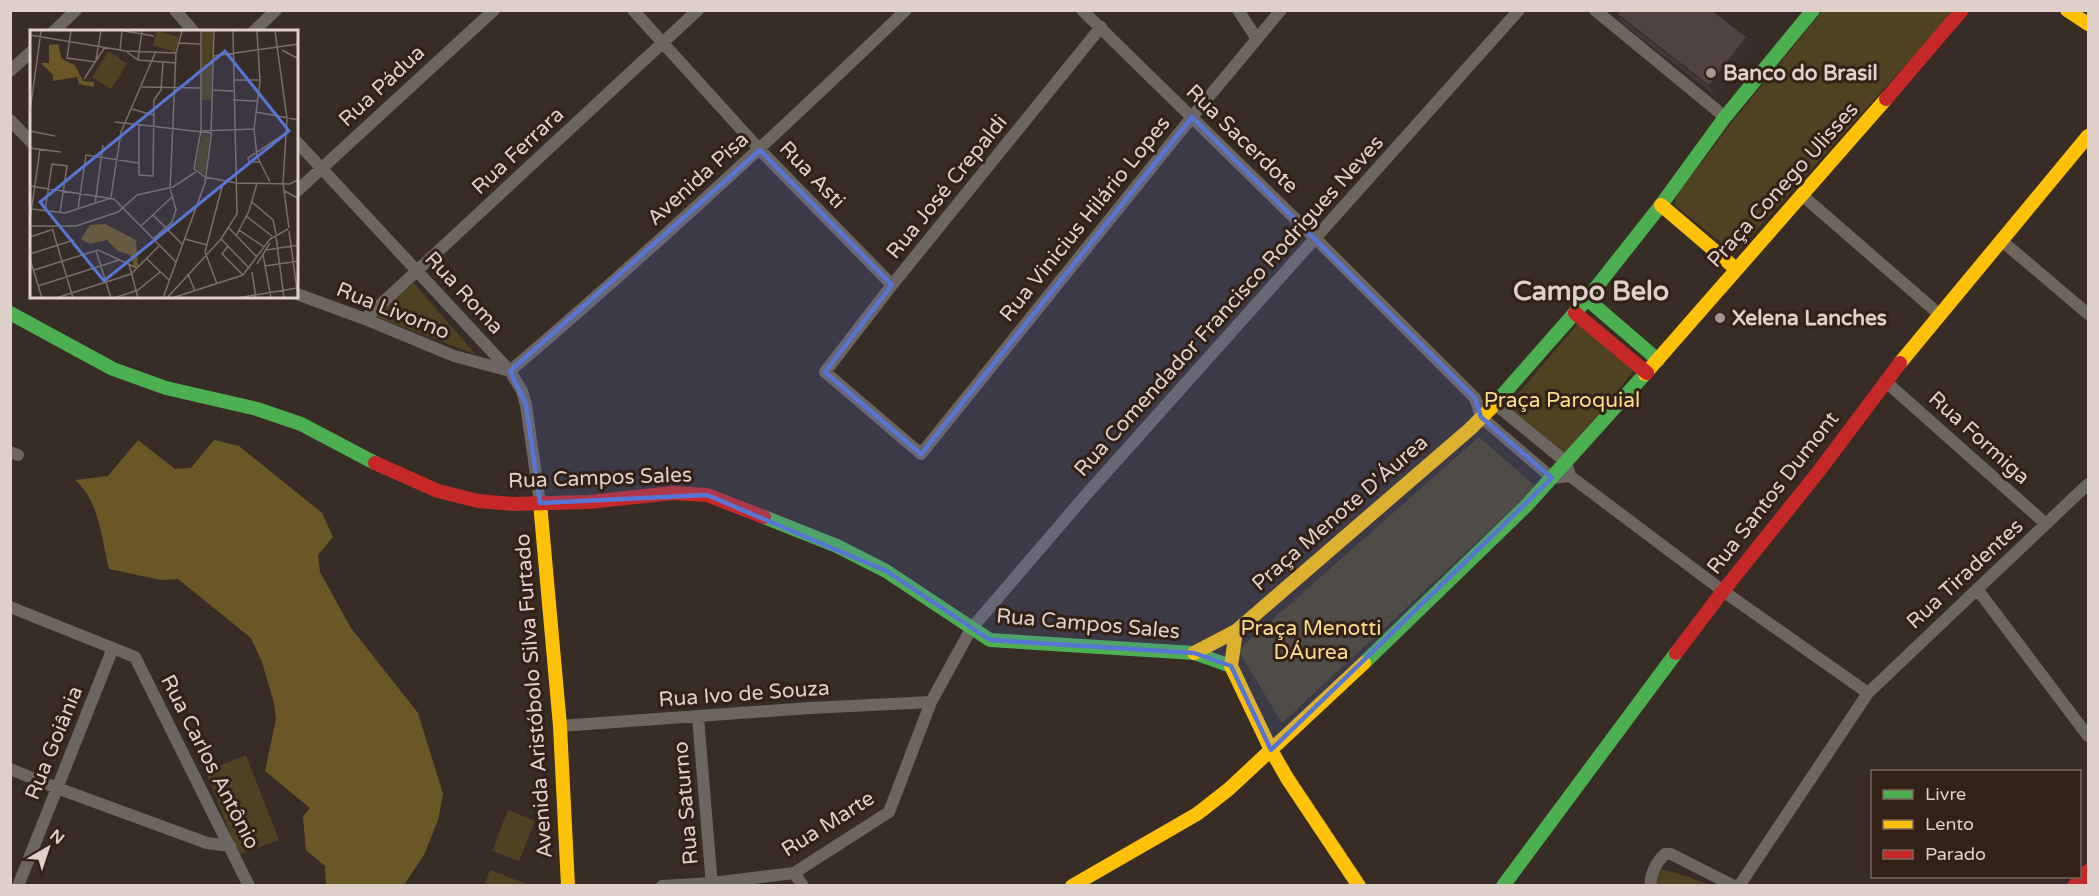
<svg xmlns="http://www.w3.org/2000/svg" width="2099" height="896" font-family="'Varela Round',sans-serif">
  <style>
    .green { fill: #4e4223 }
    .forest { fill: #695826 }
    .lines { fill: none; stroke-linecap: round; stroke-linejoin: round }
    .street { stroke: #6d655f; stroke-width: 12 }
    .fast { stroke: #4caf50; stroke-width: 14 }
    .slow { stroke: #ffc107; stroke-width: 14 }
    .jam { stroke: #c62828; stroke-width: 14 }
    .wall { fill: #433a37 }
    .shaded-wall { fill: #372f2d }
    .building { fill: #4e4340; stroke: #372f2d; stroke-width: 1.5 }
    .marked { fill: #5775d4; fill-opacity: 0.2; stroke: #5775d4; stroke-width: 4.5; stroke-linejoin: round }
    .poi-dot { fill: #a49791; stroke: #332016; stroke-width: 2 }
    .labels { text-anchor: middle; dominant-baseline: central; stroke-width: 6; stroke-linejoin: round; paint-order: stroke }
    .poi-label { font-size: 21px; font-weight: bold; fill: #dfd1ca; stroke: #332016; text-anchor: start }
    .street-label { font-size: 21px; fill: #dfd1ca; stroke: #332016 }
    .park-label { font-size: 21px; fill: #fade8a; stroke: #332016 }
    .district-label { font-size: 27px; font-weight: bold; fill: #dfd1ca; stroke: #332016 }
    .inset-road { fill: none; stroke: #7a6e68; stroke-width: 1.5 }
    .view { fill: #5775d4; fill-opacity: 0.15; stroke: #5775d4; stroke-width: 3 }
    .inset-edge { fill: none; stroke: #dfd1ca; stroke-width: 3 }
  </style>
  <rect width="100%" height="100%" fill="#372c26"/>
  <path class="green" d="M1822 11H1954L1735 254 1675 205 1676 196 1733 121Z
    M414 283 475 354 376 317Z
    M1579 322 1636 368 1565 455 1507 407Z
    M1479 437 1536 487 1282 723 1238 650Z
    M246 755 279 840 238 855 206 771Z
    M508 810 535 821 519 861 492 851Z
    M1658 868 1690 877 1708 885H1655Z
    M490 870 527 884V885H484Z"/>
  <path class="forest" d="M138 440 175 469 191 468 214 440 239 446 322 513 333 537 318 555 320 572 351 628 418 713 443 794 438 820 424 855 404 885H326L325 866 306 850 303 817 310 808 265 771 276 719 274 703 262 662 251 638 178 579 161 580 109 569C102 540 99 500 75 480L108 476Z"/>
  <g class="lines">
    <path class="street" d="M175 10 194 32
      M633 10 760 150 892 285
      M1082 10 1316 239 1475 398 1481 417 1552 478 1570 476
      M1238 10 1257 39
      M1595 10 1725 117
      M1101 27 892 285 825 372 921 454 1192 117 1281 10
      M53 32 76 10
      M253 32 276 10
      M10 71 32 51
      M10 120 32 143
      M297 142 510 371 522 391 526 405 540 503
      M297 191 494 10
      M1803 196 1939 314
      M2002 241 2088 314
      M297 294 365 319 454 356 510 371
      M365 319 698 10
      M510 371C646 255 777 134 906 10
      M1885 381 2046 524
      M1488 402 1495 404 1566 462 1570 476 1723 591 1868 693
      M10 452 18 455
      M1977 589 2088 736
      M10 607 135 657 249 886
      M698 717 712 886
      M560 726 810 708 931 702
      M10 769 57 788 207 843 230 846
      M794 873 803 886
      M18 886 113 648
      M662 886 712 883 794 873 889 812 931 702 971 629 1085 496 1519 10
      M1651 886C1649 875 1657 861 1665 854H1671L1734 886
      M1739 886 1868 693 2088 484"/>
    <path class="fast" d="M1587 299 1658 360
      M10 313 113 369 166 388 257 409 301 424 375 463
      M1491 408 1587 299 1661 205 1725 117 1813 10
      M764 517 837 546 886 571 990 640 1194 653 1231 666
      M1364 663 1527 505 1645 374
      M1503 886 1676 653"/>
    <path class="slow" d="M2067 10 2088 24
      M1661 205 1736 269
      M1900 363 2088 136
      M1645 374 1886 99
      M540 503 560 726 568 886
      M1236 631 1231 666 1271 750 1287 778 1359 886
      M1194 653 1236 631 1470 429 1491 408
      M1072 886 1197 814 1229 789 1364 663"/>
    <path class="jam" d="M1886 99 1962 10
      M1575 313 1647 373
      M375 463 438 491 478 501 512 504 589 502 673 493 707 495 764 517
      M1676 653 1723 591 1819 471 1900 363
      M2074 886 2088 871"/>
  </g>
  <path class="wall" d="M1617 14 1747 37 1755 49 1717 97 1624 25Z"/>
  <path class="shaded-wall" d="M1747 37 1755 49 1717 97 1709 86Z"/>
  <path class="building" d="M1619 10H1712L1747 37 1709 86 1617 14Z"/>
  <path class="marked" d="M1192 117 1475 398 1481 417 1552 478 1271 750 1231 666 1194 653 990 640 886 571 707 495 540 503 526 405 510 371 760 150 892 285 825 372 921 454Z"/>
  <g class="poi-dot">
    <circle cx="1711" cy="73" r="6"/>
    <circle cx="1720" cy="318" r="6"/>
  </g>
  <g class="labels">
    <g class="poi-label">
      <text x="1723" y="73">Banco do Brasil</text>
      <text x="1732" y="318">Xelena Lanches</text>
    </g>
    <g class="street-label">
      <text transform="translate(382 86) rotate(-43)">Rua Pádua</text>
      <text transform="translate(1242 139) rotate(44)">Rua Sacerdote</text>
      <text transform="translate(518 151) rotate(-43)">Rua Ferrara</text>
      <text transform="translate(812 175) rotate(46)">Rua Asti</text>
      <text transform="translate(698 179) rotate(-42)">Avenida Pisa</text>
      <text transform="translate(1783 185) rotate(-48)">Praça Conego Ulisses</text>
      <text transform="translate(947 187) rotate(-51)">Rua José Crepaldi</text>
      <text transform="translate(1085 219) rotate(-51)">Rua Vinicius Hilário Lopes</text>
      <text transform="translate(464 293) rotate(47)">Rua Roma</text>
      <text transform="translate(1229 306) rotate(-48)">Rua Comendador Francisco Rodrigues Neves</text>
      <text transform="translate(393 311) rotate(22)">Rua Livorno</text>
      <text transform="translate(1979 438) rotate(42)">Rua Formiga</text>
      <text transform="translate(600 478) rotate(-2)">Rua Campos Sales</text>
      <text transform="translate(1773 493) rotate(-52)">Rua Santos Dumont</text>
      <text transform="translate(1340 513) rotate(-41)">Praça Menote D'Áurea</text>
      <text transform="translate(1965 574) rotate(-43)">Rua Tiradentes</text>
      <text transform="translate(1088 624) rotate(5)">Rua Campos Sales</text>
      <text transform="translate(744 694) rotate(-4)">Rua Ivo de Souza</text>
      <text transform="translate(534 696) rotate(-94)">Avenida Aristóbolo Silva Furtado</text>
      <text transform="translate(54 743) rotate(-68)">Rua Goiânia</text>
      <text transform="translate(210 762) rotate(63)">Rua Carlos Antônio</text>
      <text transform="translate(686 803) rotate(-95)">Rua Saturno</text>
      <text transform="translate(828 824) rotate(-32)">Rua Marte</text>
    </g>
    <g class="park-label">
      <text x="1562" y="400">Praça Paroquial</text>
      <text x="1311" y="628">Praça Menotti<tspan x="1311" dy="24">DÁurea</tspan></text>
    </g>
    <g class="district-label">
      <text x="1591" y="291">Campo Belo</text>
    </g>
  </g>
  <g transform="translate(30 30)">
    <rect width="268" height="268" fill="#372c26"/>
    <path d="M127 1 149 7 145 22 123 15ZM172 1H184L181 70H172ZM79 21 97 34 81 59 62 47ZM172 104 180 105 175 144 165 140Z" fill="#4e4223"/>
    <path d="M28 14 32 29 45 35 53 51 64 52V57L49 54 47 47 23 51V45L11 33H19V15ZM75 194 106 210 108 236H104L100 225 88 221 77 210 60 214 51 209 60 195Z" fill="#695826"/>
    <path class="inset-road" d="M41 1 37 28 66 32M94 1 124 6M171 1V100L164 139 175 147M227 1 230 52 224 99 227 126 240 152M245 1 257 89 253 153 259 198M0 5 96 21 146 23M149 13 171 14M90 20 92 1M252 20 269 29M97 22 108 30 146 33M184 26 269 14M66 30 71 1M108 30 112 1M54 49 75 17M204 50H230M112 57 170 58M183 60 203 61M203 70 228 71M102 79 123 85M0 81 11 1M226 82 269 90M85 92 181 103M109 95V145L123 146 124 70 131 60 133 32M0 101 25 106M170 101 224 99M0 118 31 122M230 132H219L218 128 256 103M175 147 206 153 260 154 269 149M0 156 84 169 146 232M253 160 269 169M81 167 91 102 126 21M222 172 243 190 246 204M65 174 73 115M2 179 35 183 81 168M48 179 56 125 109 133M15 181 22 134 37 136 30 183M123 185 153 215M216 186 242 206M0 190 10 119M0 196H46L88 182 107 165 143 157 166 142M111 196 142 167M22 198 43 268M199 198 227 227M209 200 234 217M259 201 268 268M206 206 219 181 227 153M0 207 21 200M246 207 254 268M123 209 142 192 146 180 140 158 141 138 146 23 152 1M155 209 177 215M191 209 220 239M198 216 192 224 213 245M236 220 269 215M66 221 81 268M0 224 44 210M233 225 241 268M0 229 12 268M117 229 139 250M99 234 108 268M227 234 240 213M235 236 269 231M4 240 68 220 107 238M222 242 226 268M158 244 165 261M187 254 175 222 193 153M8 256 89 230M26 268 101 244 129 216M84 268 108 260 130 242M133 268 175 153 181 107 184 1M137 268 191 209 207 184 203 1M142 268 213 245 240 209 258 199M207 268 267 258"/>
    <path class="view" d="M195 21 259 101 74 251 10 172Z"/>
    <rect width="268" height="268" class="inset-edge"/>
  </g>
  <rect width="2099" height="896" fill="none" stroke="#dfd1ca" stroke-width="24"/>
  <rect x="1871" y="770" width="210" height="108" fill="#332016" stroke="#78675e" stroke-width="1.5"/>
  <rect x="1883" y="790" width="30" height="9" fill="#4caf50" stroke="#78675e" stroke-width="1.5"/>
  <text x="1925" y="800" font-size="18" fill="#dfd1ca">Livre</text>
  <rect x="1883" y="820" width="30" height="9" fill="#ffc107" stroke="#78675e" stroke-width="1.5"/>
  <text x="1925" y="830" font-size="18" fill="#dfd1ca">Lento</text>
  <rect x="1883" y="850" width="30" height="9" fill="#c62828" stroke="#78675e" stroke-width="1.5"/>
  <text x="1925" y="860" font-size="18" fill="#dfd1ca">Parado</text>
  <g transform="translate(48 848) rotate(39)" stroke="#332016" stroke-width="4.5" paint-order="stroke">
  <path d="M0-4.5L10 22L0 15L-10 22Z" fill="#dfd1ca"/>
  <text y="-9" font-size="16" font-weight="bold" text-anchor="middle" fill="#dfd1ca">N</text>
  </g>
</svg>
